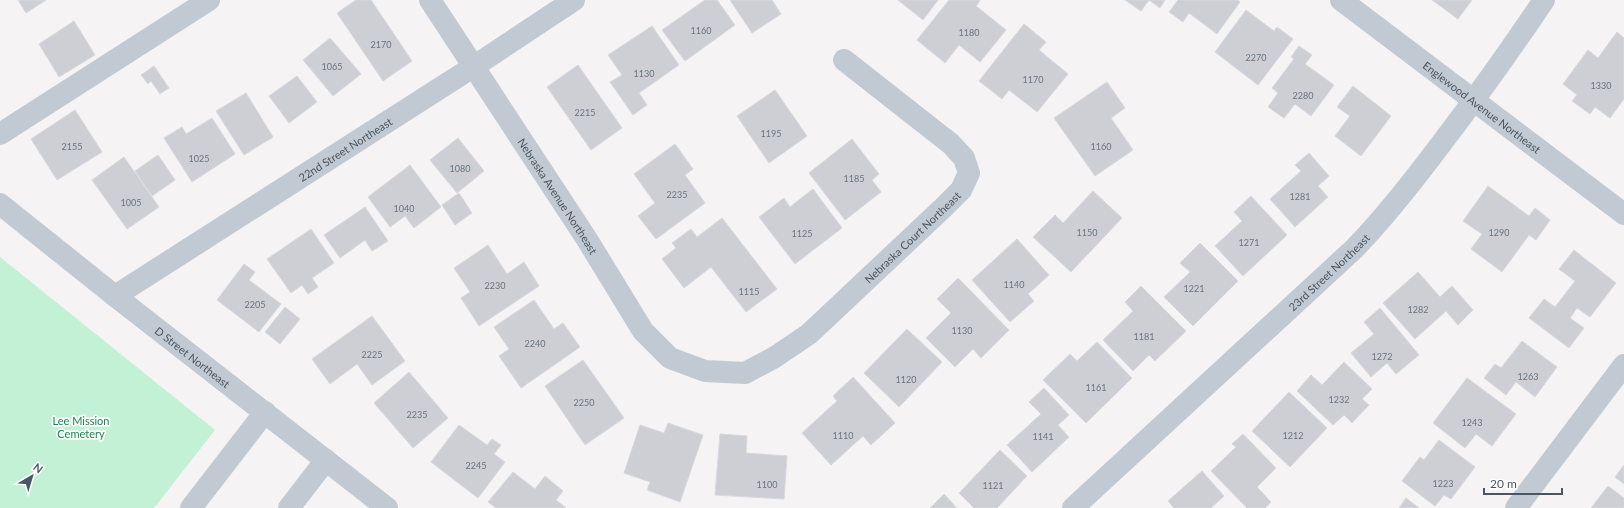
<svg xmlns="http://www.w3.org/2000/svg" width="1624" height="508" font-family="Lato,sans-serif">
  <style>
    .green { fill: #c3f1d5 }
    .building { fill: #cdcfd5; stroke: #d7d9de }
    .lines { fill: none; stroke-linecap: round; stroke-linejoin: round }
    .minor { stroke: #c1cad2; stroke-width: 22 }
    .labels { text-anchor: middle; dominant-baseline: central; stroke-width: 3.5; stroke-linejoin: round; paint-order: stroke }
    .number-label { font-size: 9px; fill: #6b747e }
    .street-label { font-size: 11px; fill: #4a5661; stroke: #fff }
    .park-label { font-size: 11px; fill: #17864f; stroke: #fff }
  </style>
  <rect width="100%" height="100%" fill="#f5f3f3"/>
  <path class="green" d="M0 257 215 430 154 508H0Z"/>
  <path class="building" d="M18 0H46L26 13Z
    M356 0H371L412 61 383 81 337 13Z
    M705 0H717L735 25 685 61 662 30Z
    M730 0H772L781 14 752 33Z
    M898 0H938L923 20Z
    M949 0H979L980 1 976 6 1006 30 980 62 959 45 945 63 917 40Z
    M1125 0H1149L1141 11Z
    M1149 0H1165L1160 8Z
    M1178 0H1238L1240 2 1217 34 1189 13 1183 22 1169 12Z
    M1432 0H1472L1458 19Z
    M1246 10 1274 31 1277 27 1293 39 1258 85 1215 52Z
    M74 21 95 55 59 77 39 44Z
    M1024 24 1046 42 1039 50 1068 74 1037 112 1009 90 1002 99 979 81Z
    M652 26 679 65 639 93 647 105 633 115 610 82 622 75 608 55Z
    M1617 32 1624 38V99L1610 118 1595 107 1590 114 1572 101 1577 95 1563 84 1588 50 1598 58Z
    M330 38 361 74 333 96 303 60Z
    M1299 46 1312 55 1305 64 1334 85 1311 116 1295 104 1284 118 1268 107 1278 93 1272 88 1294 59 1291 57Z
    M578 65 622 128 591 150 547 87Z
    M154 66 169 88 160 94 151 81 148 84 141 75Z
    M297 76 317 102 289 123 269 96Z
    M1107 82 1125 108 1111 118 1133 150 1095 176 1054 118Z
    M1353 86 1391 116 1361 156 1335 136 1350 116 1337 107Z
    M775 90 807 136 769 163 737 116Z
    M246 93 273 137 244 155 216 111Z
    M75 110 102 152 57 180 31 139Z
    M212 118 235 154 192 182 164 138 182 127 186 134Z
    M458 138 484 171 457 193 430 160Z
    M852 139 879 174 872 180 881 192 845 220 809 173Z
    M675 144 693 169 685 175 705 203 656 239 638 216 655 203 634 174Z
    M1309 153 1329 176 1318 186 1328 197 1295 227 1270 199 1301 171 1295 165Z
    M158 155 175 180 152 196 135 171Z
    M124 157 159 207 127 229 92 180Z
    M410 165 441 207 414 228 405 216 390 227 368 197Z
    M1488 186 1529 216 1535 208 1550 220 1536 240 1529 235 1502 272 1471 249 1482 234 1463 221Z
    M813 189 842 228 795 264 759 217 784 198 790 207Z
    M1093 191 1122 218 1071 272 1033 237 1055 215 1063 223Z
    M459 193 472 213 455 225 442 205Z
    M1251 196 1287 235 1243 276 1215 246 1242 221 1234 212Z
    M365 207 388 241 372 251 365 240 340 258 324 235Z
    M722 218 777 289 746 312 711 267 684 288 662 259 676 248 672 243 691 229 697 237Z
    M311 229 334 263 312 278 318 287 308 294 302 285 291 293 267 259Z
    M1017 239 1049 275 1028 294 1034 301 1010 322 972 280Z
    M1200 243 1238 281 1193 326 1164 297 1190 272 1180 263Z
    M488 245 507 274 524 262 539 286 479 326 461 298 470 292 454 268Z
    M1574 250 1616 283 1590 317 1577 308 1570 318 1584 328 1569 348 1529 318 1544 299 1555 307 1575 281 1559 269Z
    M244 264 255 272 249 280 281 304 259 332 217 300Z
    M1418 272 1440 297 1452 286 1473 310 1458 325 1446 311 1415 339 1383 303Z
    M958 278 1009 330 981 358 973 349 955 367 926 338 951 313 937 299Z
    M1141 286 1186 331 1155 361 1149 355 1133 371 1103 340 1133 311 1125 302Z
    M534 300 554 329 563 323 580 347 521 388 499 356 509 349 494 327Z
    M285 307 300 319 280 344 265 332Z
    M1380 308 1419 355 1396 374 1387 363 1371 377 1351 353 1374 334 1364 322Z
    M372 316 405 361 372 385 357 364 330 384 312 359Z
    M907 329 942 362 899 407 864 373Z
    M1522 341 1557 367 1535 397 1516 382 1506 395 1484 378 1495 364 1501 368Z
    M1097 342 1132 378 1086 423 1043 380 1070 354 1077 361Z
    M583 360 624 418 585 445 545 386Z
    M1344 362 1372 389 1362 399 1369 405 1352 423 1344 415 1333 425 1297 391 1311 375 1322 385Z
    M409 372 448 418 413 448 374 403Z
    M853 377 895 423 871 445 863 436 831 465 802 433 837 401 833 396Z
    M1467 378 1516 414 1492 446 1476 434 1465 448 1433 423Z
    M1044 388 1069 415 1058 425 1069 437 1032 472 1007 445 1041 414 1029 402Z
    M1289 392 1327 428 1290 467 1252 431Z
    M668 423 703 435 680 502 647 490 650 482 624 473 640 425 664 433Z
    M459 425 487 445 492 439 501 445 494 454 505 462 478 498 431 462Z
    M720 434 747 436 746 453 787 456 784 499 715 495Z
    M1243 434 1276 468 1257 487 1271 502 1265 508H1247L1211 471 1236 447 1232 444Z
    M1439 440 1475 467 1451 499 1444 495 1435 506 1402 481 1420 457 1424 460Z
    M1000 450 1027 476 997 508H974L959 493Z
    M1624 465V484L1615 477Z
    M1202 471 1224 496 1211 508H1174L1168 501Z
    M513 472 535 489 545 476 563 491 556 500 566 508H496L488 502Z
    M1608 486 1624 498V508H1591Z
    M944 494 957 508H930Z
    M1406 498 1419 508H1399Z"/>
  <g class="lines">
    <g class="minor">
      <path id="s1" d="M430 0 588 241 643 331 670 358 705 371 745 373 775 357 809 334 944 207 961 190 969 173 964 158 951 144 844 60"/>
      <path id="s2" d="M1341 0 1624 214"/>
      <path d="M0 134 209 0"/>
      <path id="s3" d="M0 204 115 296 387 508"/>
      <path id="s4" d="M115 296 473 67 574 0"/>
      <path d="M191 508 265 412"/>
      <path d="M289 508 326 460"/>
      <path id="s5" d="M1073 508 1354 249C1386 216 1414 180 1441 144 1477 97 1511 49 1544 0"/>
      <path d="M1516 508 1624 365"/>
    </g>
  </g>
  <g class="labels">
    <g class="number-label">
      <text x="701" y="30">1160</text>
      <text x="969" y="32">1180</text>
      <text x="381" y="44">2170</text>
      <text x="1256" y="57">2270</text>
      <text x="332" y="66">1065</text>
      <text x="644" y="73">1130</text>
      <text x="1033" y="79">1170</text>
      <text x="1601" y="85">1330</text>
      <text x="1303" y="95">2280</text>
      <text x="585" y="112">2215</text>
      <text x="771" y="133">1195</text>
      <text x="72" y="146">2155</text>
      <text x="1101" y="146">1160</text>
      <text x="199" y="158">1025</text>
      <text x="460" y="168">1080</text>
      <text x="854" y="178">1185</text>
      <text x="677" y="194">2235</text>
      <text x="1300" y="196">1281</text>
      <text x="131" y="202">1005</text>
      <text x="404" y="208">1040</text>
      <text x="1087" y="232">1150</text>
      <text x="1499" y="232">1290</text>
      <text x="802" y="233">1125</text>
      <text x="1249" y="242">1271</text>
      <text x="1014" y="284">1140</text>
      <text x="495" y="285">2230</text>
      <text x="1194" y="288">1221</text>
      <text x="749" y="291">1115</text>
      <text x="255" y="304">2205</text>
      <text x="1418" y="309">1282</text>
      <text x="962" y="330">1130</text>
      <text x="1144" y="336">1181</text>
      <text x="535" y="343">2240</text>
      <text x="372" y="354">2225</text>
      <text x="1382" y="356">1272</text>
      <text x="1528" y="376">1263</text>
      <text x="906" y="379">1120</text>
      <text x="1096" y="387">1161</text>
      <text x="1339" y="399">1232</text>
      <text x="584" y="402">2250</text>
      <text x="417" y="414">2235</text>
      <text x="1472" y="422">1243</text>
      <text x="843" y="435">1110</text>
      <text x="1293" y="435">1212</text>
      <text x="1043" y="436">1141</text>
      <text x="476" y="465">2245</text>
      <text x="1443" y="483">1223</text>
      <text x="767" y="484">1100</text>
      <text x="993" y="485">1121</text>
    </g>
    <g class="street-label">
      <text stroke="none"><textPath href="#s2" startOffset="177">Englewood Avenue Northeast</textPath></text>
      <text stroke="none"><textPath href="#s4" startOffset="273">22nd Street Northeast</textPath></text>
      <text stroke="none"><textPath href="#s1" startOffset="234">Nebraska Avenue Northeast</textPath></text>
      <text stroke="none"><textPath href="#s1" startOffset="726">Nebraska Court Northeast</textPath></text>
      <text stroke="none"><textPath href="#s5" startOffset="348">23rd Street Northeast</textPath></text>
      <text stroke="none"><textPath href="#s3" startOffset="246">D Street Northeast</textPath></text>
    </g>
    <g class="park-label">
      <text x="81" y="420">Lee Mission<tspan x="81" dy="13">Cemetery</tspan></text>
    </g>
  </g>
  <g transform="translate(32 476) rotate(38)" stroke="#ffffff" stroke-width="3" paint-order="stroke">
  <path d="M0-3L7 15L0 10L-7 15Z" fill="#4a5661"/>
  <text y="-6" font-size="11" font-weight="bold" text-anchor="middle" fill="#4a5661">N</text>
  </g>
  <path d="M1484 488v6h78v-6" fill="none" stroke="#4a5661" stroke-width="2"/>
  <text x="1490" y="488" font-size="12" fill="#4a5661" stroke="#ffffff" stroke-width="3" paint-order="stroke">20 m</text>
</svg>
